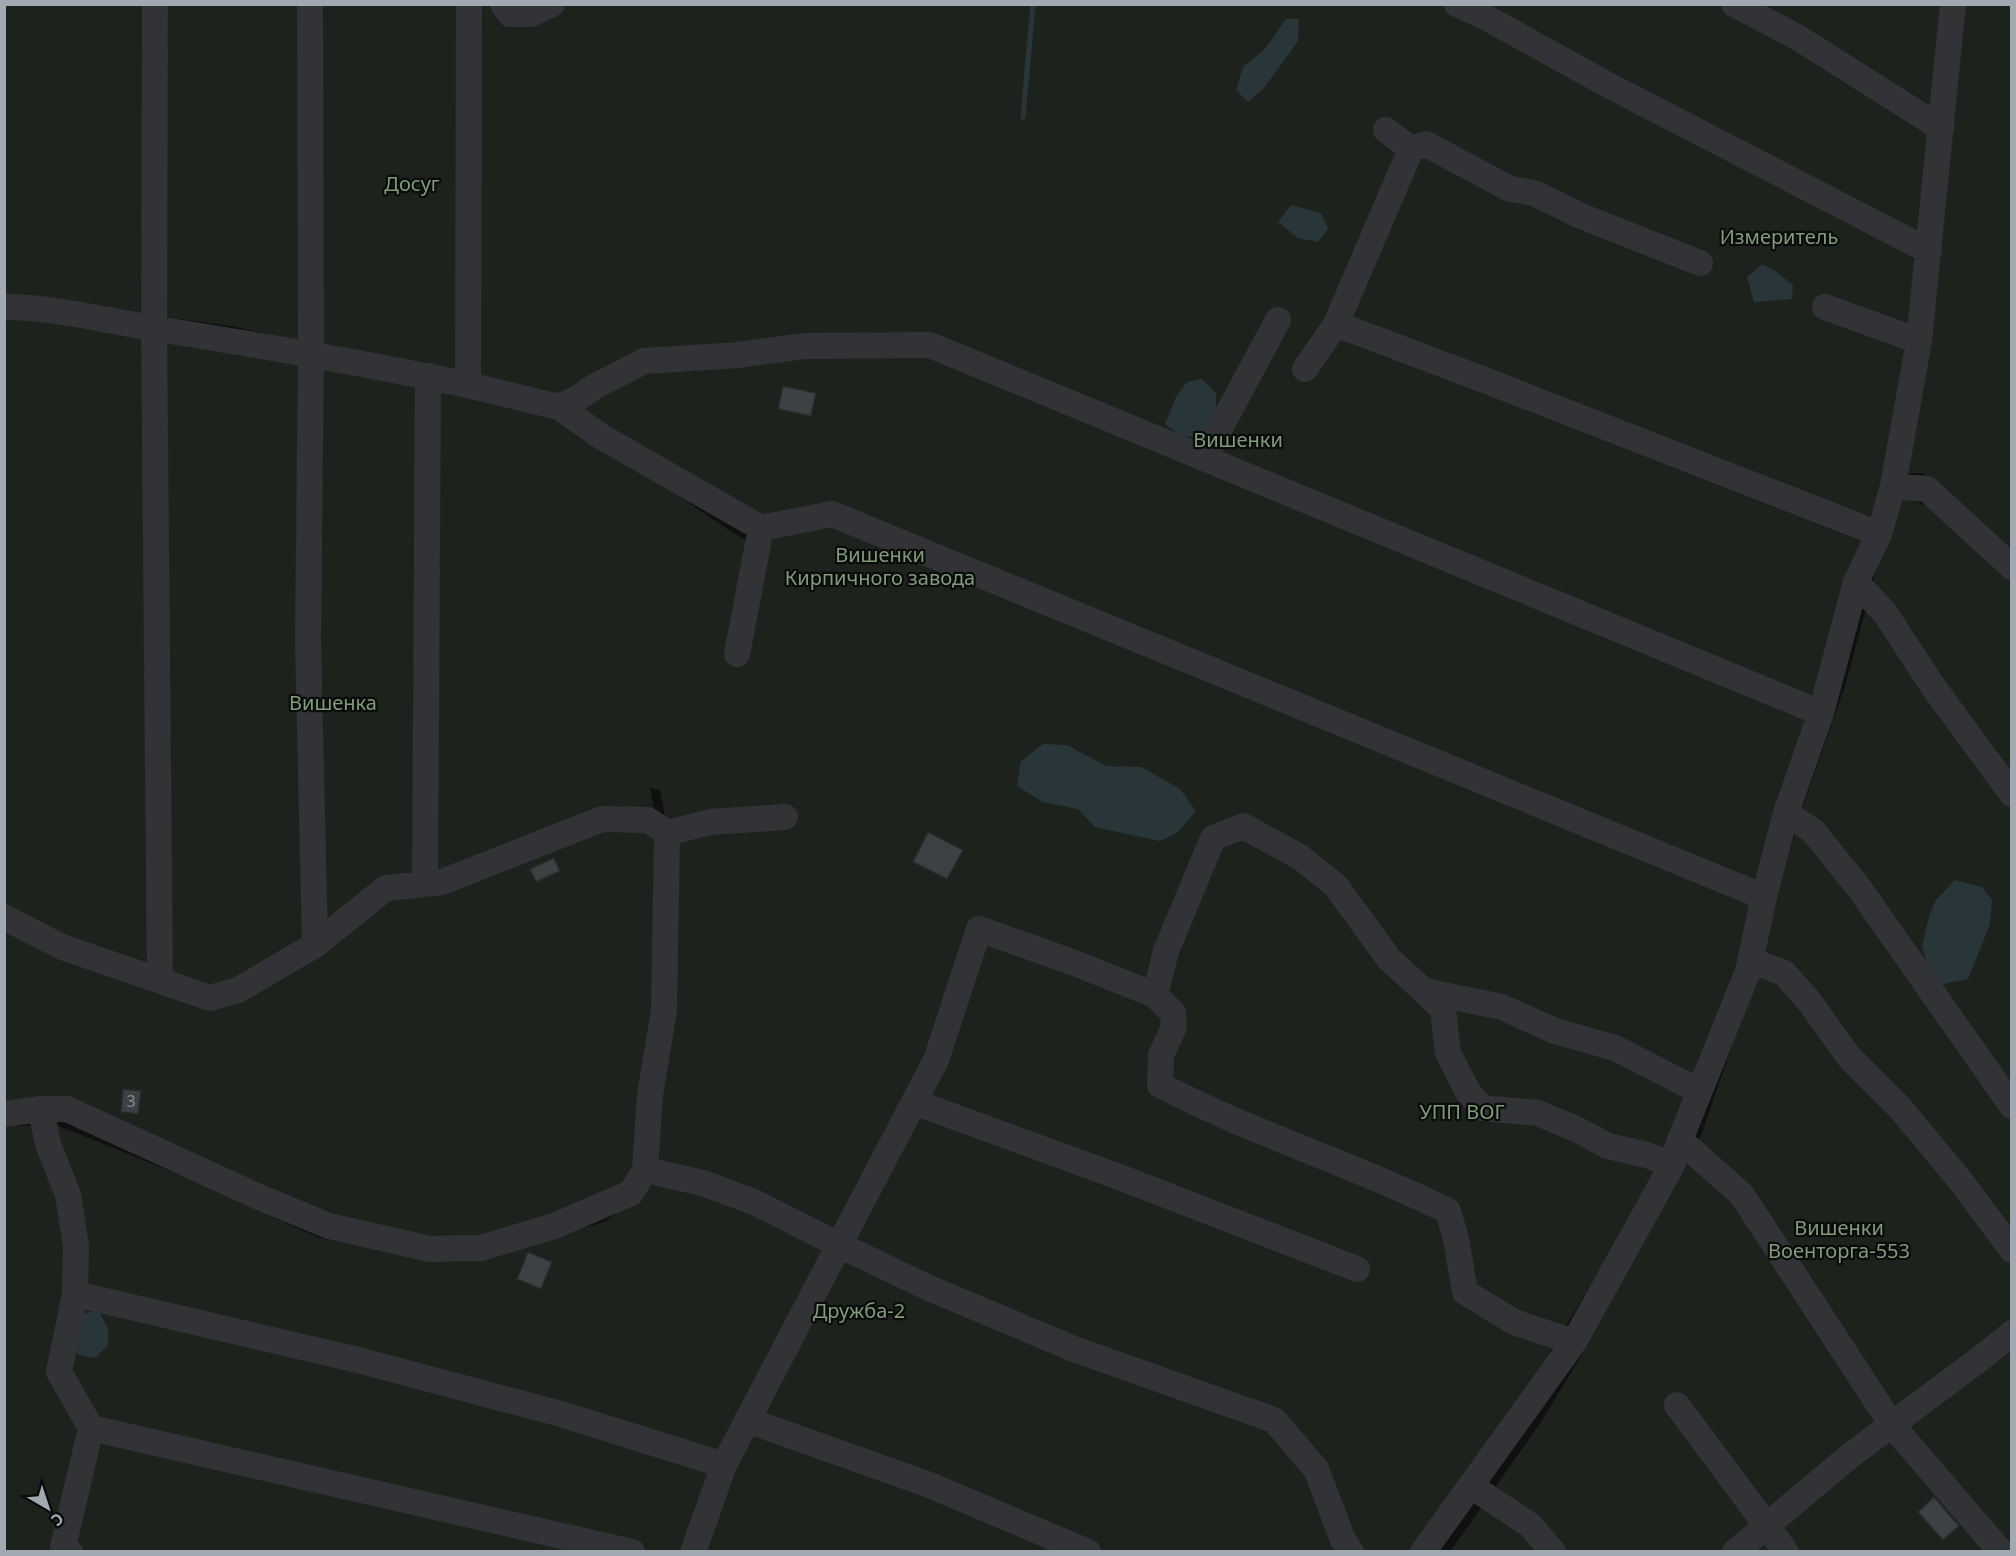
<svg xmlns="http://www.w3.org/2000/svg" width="2016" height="1556" font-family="'Noto Sans',sans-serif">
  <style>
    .green { fill: #1d231c }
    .water { fill: #293639 }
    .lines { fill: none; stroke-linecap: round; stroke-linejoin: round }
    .stream { stroke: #293639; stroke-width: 5 }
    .building { fill: #3e4144; stroke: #2a2a2d; stroke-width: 1.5 }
    .minor { stroke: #313336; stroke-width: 26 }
    .labels { text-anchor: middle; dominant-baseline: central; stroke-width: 4.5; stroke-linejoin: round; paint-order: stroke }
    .number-label { font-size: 16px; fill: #889096 }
    .park-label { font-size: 20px; fill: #7f9d78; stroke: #0b0b0c }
  </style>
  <rect width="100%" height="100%" fill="#101011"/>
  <path class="green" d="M5 5H2011V554L1922 473 1888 474 1868 519 1669 442 1445 351 1328 313 1325 331 1863 542 1781 798 1725 1005 1659 1171 1521 1401 1411 1551H5V1126H59L190 1179 319 1238 438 1262 544 1238 605 1222 653 1184 671 847 660 790 650 788 659 839 654 995 634 1169 618 1189 582 1213 444 1247 323 1221 60 1104 5 1103 4 312 344 369 562 415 727 529 763 550 767 522 597 422 579 404 232 326 5 296Z
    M1896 495 1928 506 2011 580V1321L1724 1551 1450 1552 1543 1419 1584 1351 1702 1133 1745 1007 1801 812 1846 683Z
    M2011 1345V1551L1746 1552Z"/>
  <path class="water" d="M1286 19H1299L1298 41 1265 87 1248 102 1236 90 1243 67 1265 49Z
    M1291 205 1321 213 1328 229 1318 242 1298 238 1278 222Z
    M1762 264 1775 271 1793 285 1792 299 1754 302 1747 277Z
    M1202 379 1216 393V416L1203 437 1181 436 1165 424 1176 397 1187 382Z
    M1043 744 1067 745 1106 766 1141 767 1180 789 1196 811 1177 833 1159 841 1095 827 1078 809 1043 802 1017 786 1021 761Z
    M1955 880 1982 887 1992 900 1990 924 1968 979 1943 984 1928 968 1922 946 1929 917 1936 900Z
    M98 1310 108 1328V1345L95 1358 79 1355 72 1347 84 1314Z"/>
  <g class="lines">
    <path class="stream" d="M1023 117 1033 4"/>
  </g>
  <path class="building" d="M783 386 816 393 811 416 778 409Z
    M928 832 963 850 947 879 913 862Z
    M554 858 560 871 536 882 530 869Z
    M123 1089 141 1091 138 1114 121 1112Z
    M528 1252 552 1262 541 1289 517 1279Z
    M1934 1497 1959 1526 1943 1540 1918 1512Z"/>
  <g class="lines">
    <path class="minor" d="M155 4 154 329 160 981
      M310 4 311 354 308 641 315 945
      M503 4 510 14H531L552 4
      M1457 4 1487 18 1608 85 1929 251
      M1734 4 1797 37 1941 128
      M1411 149 1426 144 1510 189 1534 193 1581 216 1700 263
      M4 307C56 307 107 321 158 329 262 346 365 363 468 385L469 4
      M1825 307 1919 341
      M1336 324 1411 149 1386 130
      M1305 369 1336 324 1482 379 1879 534
      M468 385 559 407 602 437 761 528 832 514 1764 897
      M559 407 578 398 594 387 644 361 738 355 804 346 930 345 1821 713
      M1204 458 1278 320
      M1893 486 1927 489 2012 567
      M1856 582 1885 613 1934 688 2012 794
      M737 654 761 528
      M1786 813 1813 831 1859 888 2012 1106
      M667 833 710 822 785 817
      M425 883 428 376
      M4 917 62 947 210 998 238 990 315 945 386 888 442 882 602 819 648 820 667 833 664 1010 650 1095 645 1170 631 1193 554 1226 481 1248 430 1249 329 1226 259 1197 67 1109H41L4 1114
      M1750 960 1784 973 1809 1001 1849 1057 1900 1108 1959 1179 2012 1250
      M1424 991 1443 1009 1448 1053 1468 1092 1482 1108 1538 1113 1576 1129 1608 1146 1647 1155 1672 1165
      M1155 995 1173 1013 1174 1027 1161 1055 1160 1085C1253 1134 1354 1164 1448 1211L1456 1239 1465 1292 1514 1322 1574 1342
      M914 1102 1122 1178 1357 1269
      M41 1109 48 1144 68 1195 76 1246 75 1294 59 1372 91 1428
      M1680 1140 1742 1195 1892 1425 2001 1552
      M645 1170 703 1183 754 1202 839 1245 929 1288 1074 1349 1274 1420 1316 1469 1343 1540 1351 1552
      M75 1294 358 1360 561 1414 724 1465
      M1677 1405 1786 1552
      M747 1420 927 1484 1088 1552
      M1471 1486 1530 1525 1553 1552
      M70 1552 63 1547 91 1428 632 1552
      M693 1552 724 1465 936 1060 979 929 1072 962 1155 995 1166 951 1213 838 1243 826 1300 857 1336 886 1389 959 1424 991 1502 1007 1555 1031 1615 1048 1699 1091
      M1423 1552 1574 1342 1672 1165 1680 1140 1748 971 1764 897 1786 813 1821 713 1856 582 1879 534 1893 486 1919 341 1953 4
      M1735 1552 1851 1455 1985 1355 2012 1333"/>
  </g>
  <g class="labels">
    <g class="number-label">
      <text x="131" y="1101">3</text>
    </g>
    <g class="park-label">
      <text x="412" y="183">Досуг</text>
      <text x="1779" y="236">Измеритель</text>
      <text x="1238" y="439">Вишенки</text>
      <text x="880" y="554">Вишенки<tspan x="880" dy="23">Кирпичного завода</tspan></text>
      <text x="333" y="702">Вишенка</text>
      <text x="1462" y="1111">УПП ВОГ</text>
      <text x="1839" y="1227">Вишенки<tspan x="1839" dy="23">Военторга-553</tspan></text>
      <text x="859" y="1310">Дружба-2</text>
    </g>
  </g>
  <rect width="2016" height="1556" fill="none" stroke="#a1aab2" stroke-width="12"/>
  <g transform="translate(48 1508) rotate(141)" stroke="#0b0b0c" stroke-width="4.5" paint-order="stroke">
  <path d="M0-4.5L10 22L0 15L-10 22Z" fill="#a1aab2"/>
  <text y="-9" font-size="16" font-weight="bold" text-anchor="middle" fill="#a1aab2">С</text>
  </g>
</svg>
